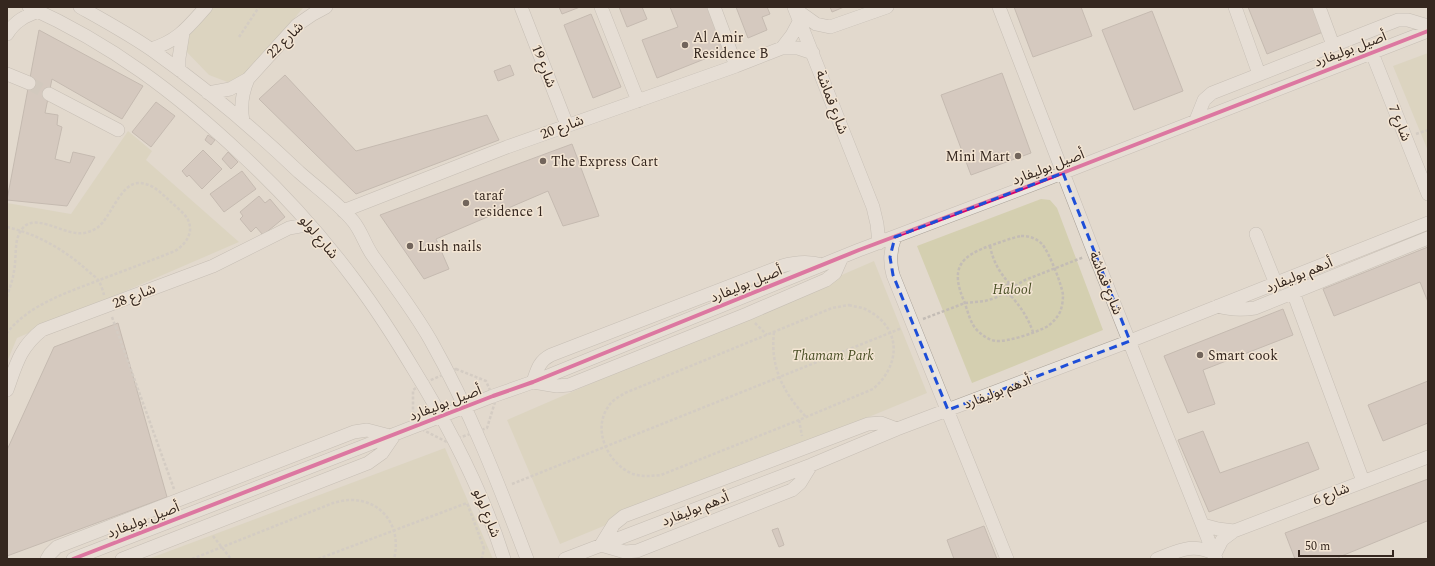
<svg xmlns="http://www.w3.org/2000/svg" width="1435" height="566" font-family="Spectral,'Noto Sans Arabic',serif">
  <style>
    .green { fill: #d4cfb0 }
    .building { fill: #c5b7ae; stroke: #a2958c }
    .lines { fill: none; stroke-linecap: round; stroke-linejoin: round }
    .minor-tunnel { stroke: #bfb5aa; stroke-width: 13; stroke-dasharray: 13 6; stroke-linecap: butt }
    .minor-casing { stroke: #a79f96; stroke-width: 14 }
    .path { stroke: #c3bcb5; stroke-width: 2.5; stroke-dasharray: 3 2; stroke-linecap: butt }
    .minor { stroke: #eae5de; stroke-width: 13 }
    .cycleway-casing { stroke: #f3e5d3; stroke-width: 6 }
    .cycleway { stroke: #d6006c; stroke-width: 4 }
    .marked { fill: none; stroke: #1d4ed8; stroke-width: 3; stroke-dasharray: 8 5; stroke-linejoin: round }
    .poi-dot { fill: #72655c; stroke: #f3e5d3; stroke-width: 1.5 }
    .labels { text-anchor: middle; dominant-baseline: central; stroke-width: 3; stroke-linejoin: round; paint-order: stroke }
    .poi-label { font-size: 14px; fill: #35271f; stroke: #f3e5d3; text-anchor: start }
    .street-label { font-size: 14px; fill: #35271f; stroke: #f3e5d3 }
    .park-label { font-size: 14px; font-style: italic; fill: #4b5027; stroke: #f3e5d3 }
  </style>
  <rect width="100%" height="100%" fill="#e2d9cd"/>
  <path class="green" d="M213 7H307L303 8 238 86 209 75 180 45Z
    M1428 53V151L1393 66Z
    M128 131 152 151 146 160 239 242 17 338 7 362V203L71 214Z
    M1041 199 1050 200 1057 208 1103 330 972 383 917 246Z
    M874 261 927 393 560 544 507 420Z
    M445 448 493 559H148Z"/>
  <path class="building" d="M559 7H580L562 14Z
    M619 7H642L647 19 627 27Z
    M670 7H710L727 50 657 78 642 40 678 27Z
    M736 7H767L770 14 762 17 767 30 748 38Z
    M830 7H844L832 12Z
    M1014 7H1081L1092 36 1033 57Z
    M1248 7H1313L1323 32 1267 54Z
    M1152 11 1183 91 1134 110 1102 30Z
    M591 14 621 87 593 98 564 25Z
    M39 30 143 86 122 119 52 79 45 113 58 115 57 125 62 127 55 159 70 163 73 152 95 157 67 206 7 200Z
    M510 65 514 75 498 81 494 71Z
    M1002 73 1031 153 971 175 941 95Z
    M285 75 356 151 487 115 499 140 356 194 259 99Z
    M156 102 175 116 151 147 132 132Z
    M208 135 215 140 211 145 205 140Z
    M572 144 599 216 563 226 548 191 436 239 449 269 424 279 380 215Z
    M203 150 222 169 202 189 189 175 187 177 182 171Z
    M228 152 238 162 231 169 222 159Z
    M242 171 256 189 224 212 210 194Z
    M259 196 265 203 270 199 285 217 263 235 256 227 251 232 240 219 243 216 240 212Z
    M1428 247V302L1420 282 1334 316 1323 289Z
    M1283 309 1293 335 1203 370 1215 404 1188 413 1164 356Z
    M118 323 167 497 7 556V450L54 347Z
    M1428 381V423L1383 441 1368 405Z
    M1203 431 1220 473 1308 442 1319 469 1209 512 1178 440Z
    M1428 479V524L1427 521 1339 557V559H1295L1285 533Z
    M984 526 997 559H954L947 540Z
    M778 528 784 545 779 547 772 530Z"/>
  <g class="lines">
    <path class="minor-tunnel" d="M29 83 49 94"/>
    <defs>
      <path id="minor" d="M29 7C111 44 176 93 241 154 283 193 322 236 356 282 377 310 396 340 414 370 451 430 483 492 504 559
        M80 7C105 21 129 34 152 50 204 87 253 128 299 172 317 188 338 203 353 221 362 232 365 245 373 256 393 284 414 311 431 341 470 410 499 485 527 559
        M521 7 567 125
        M601 7 638 101
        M714 7 736 66
        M794 7 873 207 877 224 879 243
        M999 7 1094 253 1216 559
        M1235 7 1259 74
        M1319 7 1333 45
        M795 9 816 24 830 27 887 7
        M7 34C15 21 25 16 39 11
        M782 48 792 35 800 20
        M151 49C178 41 188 27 206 7
        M1372 53 1428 194
        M179 70V58L183 33
        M7 74 29 83
        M208 93 230 89 248 79 297 25 313 14 326 7
        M49 94 118 130
        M1196 120 1204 100 1212 93 1398 20H1408L1428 26
        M243 121C240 106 242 93 248 79
        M343 211 507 147 736 66 782 48H798L813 53
        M1256 234 1276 284
        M895 237C890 250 889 261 893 275L1007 559
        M822 265C809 261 796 262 782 266L551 355C539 361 537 370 533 382L557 386 569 385 747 314 826 280 835 273 842 257
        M1293 292 1363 481
        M1218 306C1231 310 1242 310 1255 308L1428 238
        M7 390C16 365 20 347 42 330L213 266 289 228 300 226H311
        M811 465 800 483 792 490 637 551 625 552 601 545 614 524 624 516 868 424 881 423 897 429
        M1203 525 1218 529 1234 531
        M47 559 50 554 57 547 354 432 367 430 390 436
        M73 559 493 396 533 382 859 250 1034 184 1428 31
        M122 559 368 463 382 453 395 434
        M565 559 811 465 897 429 1130 341 1428 223
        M1157 559C1178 551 1193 542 1215 554L1222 540 1234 531 1428 457"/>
    </defs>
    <use href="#minor" class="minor-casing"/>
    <path class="path" d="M239 37 259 7
      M1416 134 1428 130
      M7 227C37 234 65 250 87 270 91 274 96 277 99 281 101 285 103 291 104 295
      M1021 236C1029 236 1036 238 1042 244 1049 252 1062 285 1063 295 1063 301 1062 307 1060 312 1057 318 1053 322 1048 326 1038 332 1008 342 996 341 989 340 983 336 978 331 970 324 968 311 964 301 950 268 960 256 992 245 1001 242 1011 238 1021 236Z
      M990 246C993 261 999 272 1010 284
      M1004 290a6 6 0 1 1 12 0a6 6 0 1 1-12 0Z
      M1015 286 1025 280 1084 257
      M1011 296C1021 307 1028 318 1033 332
      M7 297C9 289 13 280 14 271 16 261 15 250 17 240 27 201 66 241 88 232 91 231 94 230 97 228 111 218 120 183 139 183 152 183 161 193 170 201 175 206 183 212 187 218 195 232 186 244 175 251 150 261 126 270 102 279 69 292 29 304 7 333
      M849 305C855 307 862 307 867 310 902 328 901 365 873 389L799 420 661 475C651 476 642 477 633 474 608 464 592 430 608 407 612 400 619 397 625 393L832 308Z
      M112 317 174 489
      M923 319 965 303 985 301 995 298 1005 293
      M755 323 767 335
      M774 332C770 367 783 392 806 417
      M456 369 486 381 495 402 487 428 447 442 421 429 413 412V390L422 384Z
      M799 420 802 436
      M512 484 902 328
      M213 536 231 559
      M192 559 333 503C338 502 344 500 349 500 383 499 402 528 394 559
      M318 559 467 503 484 548 487 547
      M481 559 482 558 484 548"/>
    <use href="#minor" class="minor"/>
    <defs>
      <path id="cycleway" d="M73 559 493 396 533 382 859 250 1034 184 1428 31"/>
    </defs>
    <use href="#cycleway" class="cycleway-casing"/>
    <use href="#cycleway" class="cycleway"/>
  </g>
  <path d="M0 0H1435V566H0ZM1063 173 1130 341 948 410 893 275 890 257 895 237Z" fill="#e2d9cd" fill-opacity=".55" fill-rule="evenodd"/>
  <path class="marked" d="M1063 173 1130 341 948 410 893 275 890 257 895 237Z"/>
  <g class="poi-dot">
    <circle cx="685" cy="45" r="4"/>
    <circle cx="1018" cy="156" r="4"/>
    <circle cx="543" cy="161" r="4"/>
    <circle cx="466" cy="203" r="4"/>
    <circle cx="410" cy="246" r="4"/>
    <circle cx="1200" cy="355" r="4"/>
  </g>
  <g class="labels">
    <g class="poi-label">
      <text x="693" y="37">Al Amir<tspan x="693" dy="16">Residence B</tspan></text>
      <text x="1010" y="156" text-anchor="end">Mini Mart</text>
      <text x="551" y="161">The Express Cart</text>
      <text x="474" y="195">taraf<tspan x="474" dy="16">residence 1</tspan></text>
      <text x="418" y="246">Lush nails</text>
      <text x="1208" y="355">Smart cook</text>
    </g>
    <g class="street-label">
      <text transform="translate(285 40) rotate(-45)">شارع 22</text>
      <text transform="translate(1350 49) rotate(-21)">أصيل بوليفارد</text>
      <text transform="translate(544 66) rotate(69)">شارع 19</text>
      <text transform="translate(832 102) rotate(69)">شارع قماشة</text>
      <text transform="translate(1400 123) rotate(68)">شارع 7</text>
      <text transform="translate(562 127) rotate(-20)">شارع 20</text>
      <text transform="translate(1048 167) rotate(-21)">أصيل بوليفارد</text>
      <text transform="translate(319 237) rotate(50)">شارع لولو</text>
      <text transform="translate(1299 275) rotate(-22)">أدهم بوليفارد</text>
      <text transform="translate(1106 283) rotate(68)">شارع قماشة</text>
      <text transform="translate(746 284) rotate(-22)">أصيل بوليفارد</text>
      <text transform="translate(134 296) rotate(-21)">شارع 28</text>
      <text transform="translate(997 392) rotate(-21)">أدهم بوليفارد</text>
      <text transform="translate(445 403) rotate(-21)">أصيل بوليفارد</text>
      <text transform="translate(1331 494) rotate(-21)">شارع 6</text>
      <text transform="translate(695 509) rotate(-21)">أدهم بوليفارد</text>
      <text transform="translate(487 513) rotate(68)">شارع لولو</text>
      <text transform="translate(143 520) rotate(-21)">أصيل بوليفارد</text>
    </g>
    <g class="park-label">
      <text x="1012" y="289">Halool</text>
      <text x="833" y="355">Thamam Park</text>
    </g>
  </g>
  <rect width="1435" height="566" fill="none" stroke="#35271f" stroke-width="16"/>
  <path d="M1299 550v6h94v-6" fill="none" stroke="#35271f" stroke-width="2"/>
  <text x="1305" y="550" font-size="12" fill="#35271f" stroke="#f3e5d3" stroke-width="3" paint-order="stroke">50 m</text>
</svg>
